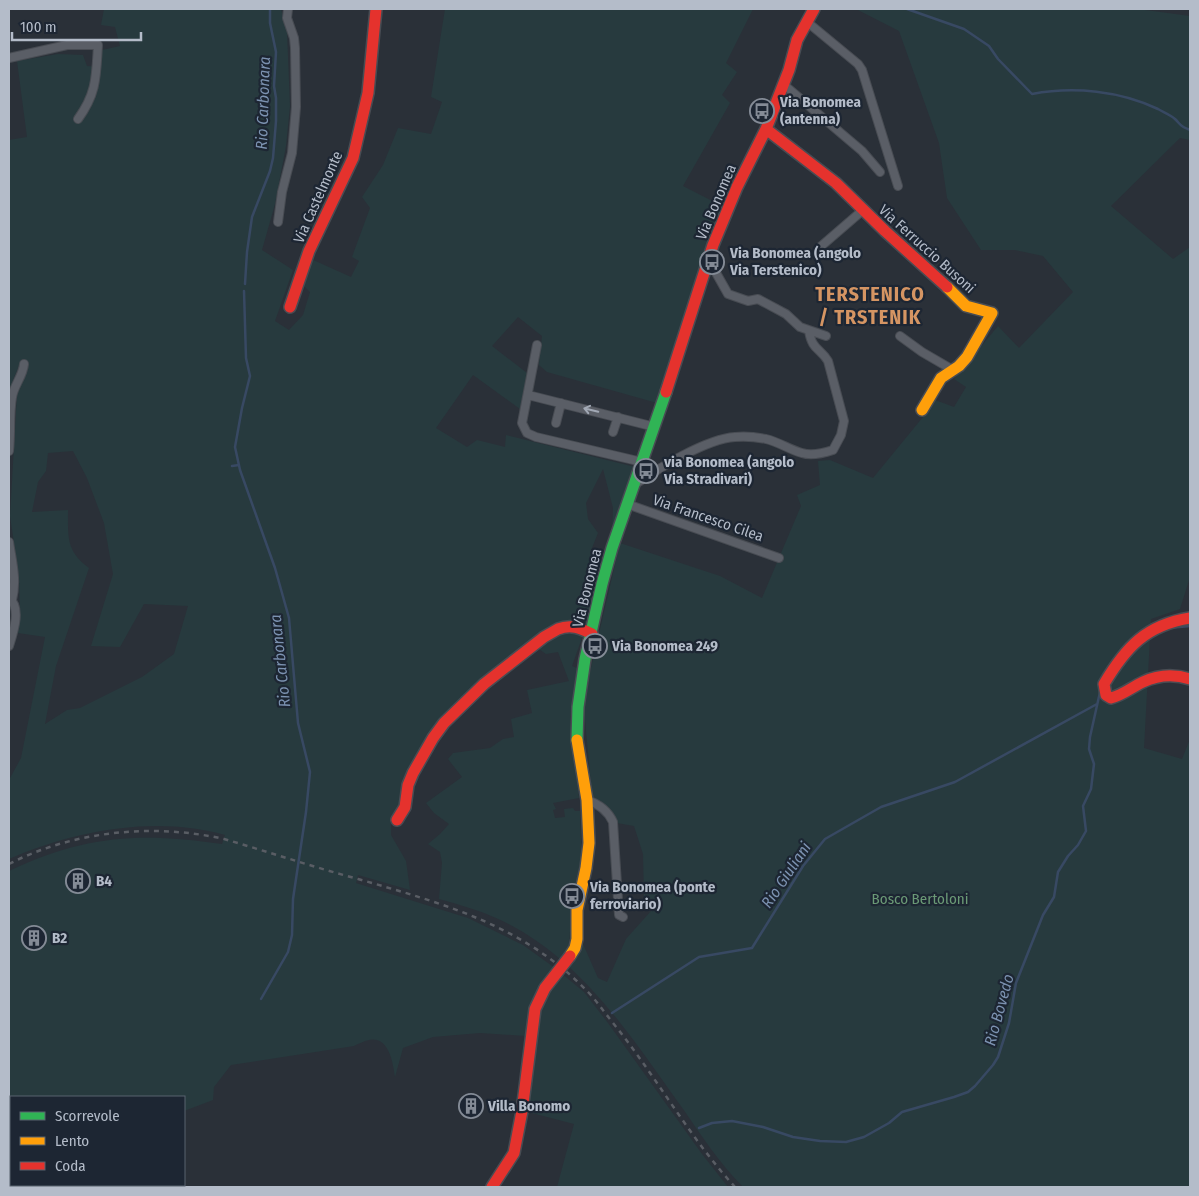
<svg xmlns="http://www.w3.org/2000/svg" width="1199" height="1196" font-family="'Fira Sans Condensed',sans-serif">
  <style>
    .green { fill: #273a3e; fill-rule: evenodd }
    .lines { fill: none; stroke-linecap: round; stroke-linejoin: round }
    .stream { stroke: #384963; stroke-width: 2.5 }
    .street-casing { stroke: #484c53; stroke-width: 10 }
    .fast-casing { stroke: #484c53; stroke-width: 14 }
    .slow-casing { stroke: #484c53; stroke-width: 14 }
    .jam-casing { stroke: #484c53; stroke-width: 14 }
    .street { stroke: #5a5e66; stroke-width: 8 }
    .fast { stroke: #30b455; stroke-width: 11 }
    .slow { stroke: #ff9f0a; stroke-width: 11 }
    .jam { stroke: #e5322d; stroke-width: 11 }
    .rail { stroke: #595d64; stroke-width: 2.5; stroke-dasharray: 5 5; stroke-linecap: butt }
    .jam-bridge-casing { stroke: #484c53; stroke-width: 14; stroke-linecap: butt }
    .jam-bridge { stroke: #e5322d; stroke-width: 11 }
    .oneway { stroke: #a2a9b5 }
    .labels { text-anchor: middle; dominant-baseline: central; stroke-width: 4.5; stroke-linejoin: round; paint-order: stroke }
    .poi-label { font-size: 15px; font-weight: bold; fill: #b4bcc9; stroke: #1d2633; text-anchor: start }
    .street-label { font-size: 15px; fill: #b4bcc9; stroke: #1d2633 }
    .park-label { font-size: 15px; fill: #6b9a76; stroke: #1d2633 }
    .water-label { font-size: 16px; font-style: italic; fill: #7c92b1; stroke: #1d2633 }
    .district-label { font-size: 20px; font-weight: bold; letter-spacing: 1px; fill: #d59563; stroke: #1d2633 }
  </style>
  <rect width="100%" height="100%" fill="#2a3038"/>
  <path class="green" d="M104 9H281L287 32 290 106 286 146 275 204 262 250 293 270 275 321 289 330 303 315 310 292 302 284 311 259 351 277 359 261 352 257 370 208 362 197 383 165 398 128 431 134 442 102 431 97 445 9H753L726 63 737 72 722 95 730 103 683 186 724 207 657 403 547 372 539 365 542 336 518 317 492 346 527 373 520 409 473 375 436 428 467 447 477 440 505 447 506 435 635 467 612 537 613 508 603 469 586 503 588 519 598 533 590 553 599 560 605 559 589 627 568 622 446 714 391 823V835L406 861 410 890 358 875 356 883 468 918 523 945 555 968 584 992 608 1023 702 1154 728 1187H557L574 1124 528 1112 542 1005 541 986 532 1001 526 1036 480 1033 433 1037 403 1048 395 1077C393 1063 389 1036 369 1040 364 1041 358 1044 354 1046L231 1065 214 1087 213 1100 184 1111V1097H11V1108L9 1105V871C84 835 141 832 222 844L225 835C155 815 73 831 9 859V780L21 758 45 637 18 633 20 613 19 577 10 516 17 394 28 368V361L20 363 9 391V140L27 137 17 61 58 54 83 55 87 66 101 67 102 50 120 46 115 27 101 25ZM73 451 87 478 104 523 113 574 91 646 120 647 144 604 188 606 174 654 142 677 80 708 67 710 45 724 56 666 89 568C66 551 68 537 68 510L32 512 38 482 46 471 48 453Z
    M856 9H1138L1190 16V140L1180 138 1111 206 1173 259 1190 247V577L1180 609 1151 619 1144 748 1182 759 1190 739V1187H743C720 1164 701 1135 683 1109 632 1038 580 955 496 918 478 910 458 904 439 899L442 863 440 852 428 844 440 834 449 824 434 813 426 803 462 777 448 759 453 753 490 748 503 739 514 737 511 719 532 713 527 690 569 681 558 652 546 654 539 649 560 634 571 630 583 635 572 666 579 669 570 717 579 798 553 803 556 809 553 810 555 818 565 817 564 809 573 808 575 811H580L582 864 572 902 569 947 566 951 572 958 580 937 598 978 607 982 626 939 651 911 644 898 643 854 634 826 617 823 614 814 592 796 584 709 590 672 620 543 720 576 762 598 801 506 797 495 820 485 818 461 830 460 873 478 923 417 935 400 954 407 966 387 954 379 998 326 1019 348 1073 292 1043 256 1015 250H981L947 198 939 143 899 31Z
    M11 1174V1185H180L181 1187H9V1176Z"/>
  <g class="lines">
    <path class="stream" d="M907 9 964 29 989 46 998 59 1032 94C1074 86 1120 91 1158 109 1163 112 1171 115 1175 119 1182 126 1180 126 1190 130
      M245 284 247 252 252 217 270 171 273 158 276 121V98L274 86 276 52 270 23V9
      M244 291 246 358 250 376 242 408 235 447 240 470 275 568 289 618 298 723 310 772 306 812 293 899 292 935 288 952 261 999
      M232 466 239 465
      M1169 628 1190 626
      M1126 660 1143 642
      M612 1013 699 957 752 948 803 866 825 839 881 807 955 782 1097 704
      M699 1128 712 1123 732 1121 763 1127 793 1137 820 1141 846 1142 864 1137 889 1123 902 1112 954 1097 968 1092 975 1086 993 1065 998 1057 1009 1023 1016 983 1043 915 1054 897 1058 872 1068 856 1078 845 1086 831 1083 806 1091 789 1094 764 1089 749 1090 737 1100 692"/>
    <defs>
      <path id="street" d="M806 21 858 64 862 70 898 186
        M9 58 67 45H98C96 76 97 93 78 119
        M783 84 862 151 880 172
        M278 222 282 192 292 153 296 107 295 48 294 38 287 18 288 9
        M819 248 863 210
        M708 265 715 271 728 294 748 301 758 299 786 314 800 327 826 336
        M900 336 922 352 953 370
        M537 345 522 423 527 433 536 437 642 462
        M528 395 655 427
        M556 423 561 403
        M613 432 618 417
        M9 451C11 433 9 415 12 397 14 385 23 376 24 364
        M634 485C659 468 706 439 735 437 746 436 756 437 766 439 779 442 790 450 802 453 811 456 824 453 833 450L841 435 844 421 828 361C820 348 812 350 809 331
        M627 504 779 558
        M9 542C12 562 17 580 12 600
        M9 598C22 608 13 633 9 646
        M587 800C599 804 608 811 613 822L619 915 623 917
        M9 1109 11 1112
        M9 1170 11 1168"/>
      <path id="fast" d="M577 740 578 707 585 659 602 584 612 548 666 392"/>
      <path id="slow" d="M922 410 941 378 959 366 967 357 992 313 966 306 947 287
        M570 956 575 948 577 939V910L586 868 589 843 587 800 577 740"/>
      <path id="jam" d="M766 129 836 183 885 231 947 287
        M290 307 309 251 353 158 368 93 376 9
        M666 392 713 245 737 187 766 129 789 70 797 40 814 9
        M1190 618C1146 625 1126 647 1104 684L1106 695 1111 698C1123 695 1132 687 1143 682 1158 675 1174 674 1190 679
        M397 820 405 807 408 785 413 773 433 738 444 723 484 684 544 637 558 629C571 624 580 628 592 634
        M492 1187 514 1153 522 1111 535 1009 545 988"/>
    </defs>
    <use href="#street" class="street-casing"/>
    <use href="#fast" class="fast-casing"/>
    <use href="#slow" class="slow-casing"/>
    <use href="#jam" class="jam-casing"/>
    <use href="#street" class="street"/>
    <use href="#fast" class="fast"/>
    <use href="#slow" class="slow"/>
    <use href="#jam" class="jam"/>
    <path class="rail" d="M9 864C73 831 153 823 224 839 269 852 313 867 358 879 445 904 525 926 589 993 598 1003 605 1013 613 1023 656 1076 689 1137 735 1187"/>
    <defs>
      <path id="jam-bridge" d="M545 988 570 956"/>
    </defs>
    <use href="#jam-bridge" class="jam-bridge-casing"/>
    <use href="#jam-bridge" class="jam-bridge"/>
  </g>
  <defs><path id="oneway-shaft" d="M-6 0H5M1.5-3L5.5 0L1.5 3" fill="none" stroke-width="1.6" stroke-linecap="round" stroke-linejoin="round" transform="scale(1.25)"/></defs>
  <use class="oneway" href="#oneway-shaft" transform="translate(591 410) rotate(-166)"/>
  <defs>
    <symbol id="bus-ring" viewBox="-11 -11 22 22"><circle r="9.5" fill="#1d2633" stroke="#848b96" stroke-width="1.5"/><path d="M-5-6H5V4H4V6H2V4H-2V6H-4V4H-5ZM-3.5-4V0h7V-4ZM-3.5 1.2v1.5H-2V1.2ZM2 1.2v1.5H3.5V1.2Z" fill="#848b96"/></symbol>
    <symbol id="building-ring" viewBox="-11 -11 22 22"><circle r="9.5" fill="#1d2633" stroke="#848b96" stroke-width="1.5"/><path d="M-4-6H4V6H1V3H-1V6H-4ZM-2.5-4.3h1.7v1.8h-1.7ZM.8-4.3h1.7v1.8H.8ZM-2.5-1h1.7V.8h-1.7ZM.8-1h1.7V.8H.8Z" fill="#848b96"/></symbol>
  </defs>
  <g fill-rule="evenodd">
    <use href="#bus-ring" x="748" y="97" width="28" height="28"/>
    <use href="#bus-ring" x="698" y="248" width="28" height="28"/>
    <use href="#bus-ring" x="632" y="457" width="28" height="28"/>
    <use href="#bus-ring" x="581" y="632" width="28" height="28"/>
    <use href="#building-ring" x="64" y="867" width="28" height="28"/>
    <use href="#bus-ring" x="558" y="882" width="28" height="28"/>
    <use href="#building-ring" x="20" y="924" width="28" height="28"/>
    <use href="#building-ring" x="457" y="1092" width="28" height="28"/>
  </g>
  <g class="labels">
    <g class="poi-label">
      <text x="780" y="102">Via Bonomea<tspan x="780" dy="17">(antenna)</tspan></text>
      <text x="730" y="253">Via Bonomea (angolo<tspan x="730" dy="17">Via Terstenico)</tspan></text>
      <text x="664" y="462">via Bonomea (angolo<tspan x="664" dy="17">Via Stradivari)</tspan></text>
      <text x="612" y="646">Via Bonomea 249</text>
      <text x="96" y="881">B4</text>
      <text x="590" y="887">Via Bonomea (ponte<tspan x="590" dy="17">ferroviario)</tspan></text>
      <text x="52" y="938">B2</text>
      <text x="488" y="1106">Villa Bonomo</text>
    </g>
    <g class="street-label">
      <text transform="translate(318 197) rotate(-66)">Via Castelmonte</text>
      <text transform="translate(716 202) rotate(-67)">Via Bonomea</text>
      <text transform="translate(927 249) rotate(42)">Via Ferruccio Busoni</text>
      <text transform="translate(708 518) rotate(19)">Via Francesco Cilea</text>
      <text transform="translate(587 588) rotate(-76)">Via Bonomea</text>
    </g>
    <g class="park-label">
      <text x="920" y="899">Bosco Bertoloni</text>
    </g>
    <g class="water-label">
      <text transform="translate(263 103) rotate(-88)">Rio Carbonara</text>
      <text transform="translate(280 661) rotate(-96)">Rio Carbonara</text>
      <text transform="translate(786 875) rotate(-56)">Rio Giuliani</text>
      <text transform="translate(999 1010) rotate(-75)">Rio Bovedo</text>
    </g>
    <g class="district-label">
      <text x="870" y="294">TERSTENICO<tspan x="870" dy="23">/ TRSTENIK</tspan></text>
    </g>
  </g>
  <rect width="1199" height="1196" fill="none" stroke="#b4bcc9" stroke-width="20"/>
  <rect x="10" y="1096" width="175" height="90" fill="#1d2633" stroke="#59626f"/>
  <rect x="20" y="1112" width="25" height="8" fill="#30b455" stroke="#59626f"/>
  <text x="55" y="1121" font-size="15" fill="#b4bcc9">Scorrevole</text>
  <rect x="20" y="1137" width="25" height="8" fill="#ff9f0a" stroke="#59626f"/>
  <text x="55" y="1146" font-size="15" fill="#b4bcc9">Lento</text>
  <rect x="20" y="1162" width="25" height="8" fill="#e5322d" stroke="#59626f"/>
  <text x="55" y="1171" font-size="15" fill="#b4bcc9">Coda</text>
  <path d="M12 32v8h129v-8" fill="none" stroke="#b4bcc9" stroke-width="2.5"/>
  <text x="20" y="32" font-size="15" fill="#b4bcc9" stroke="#1d2633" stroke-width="4" paint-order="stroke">100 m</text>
</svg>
